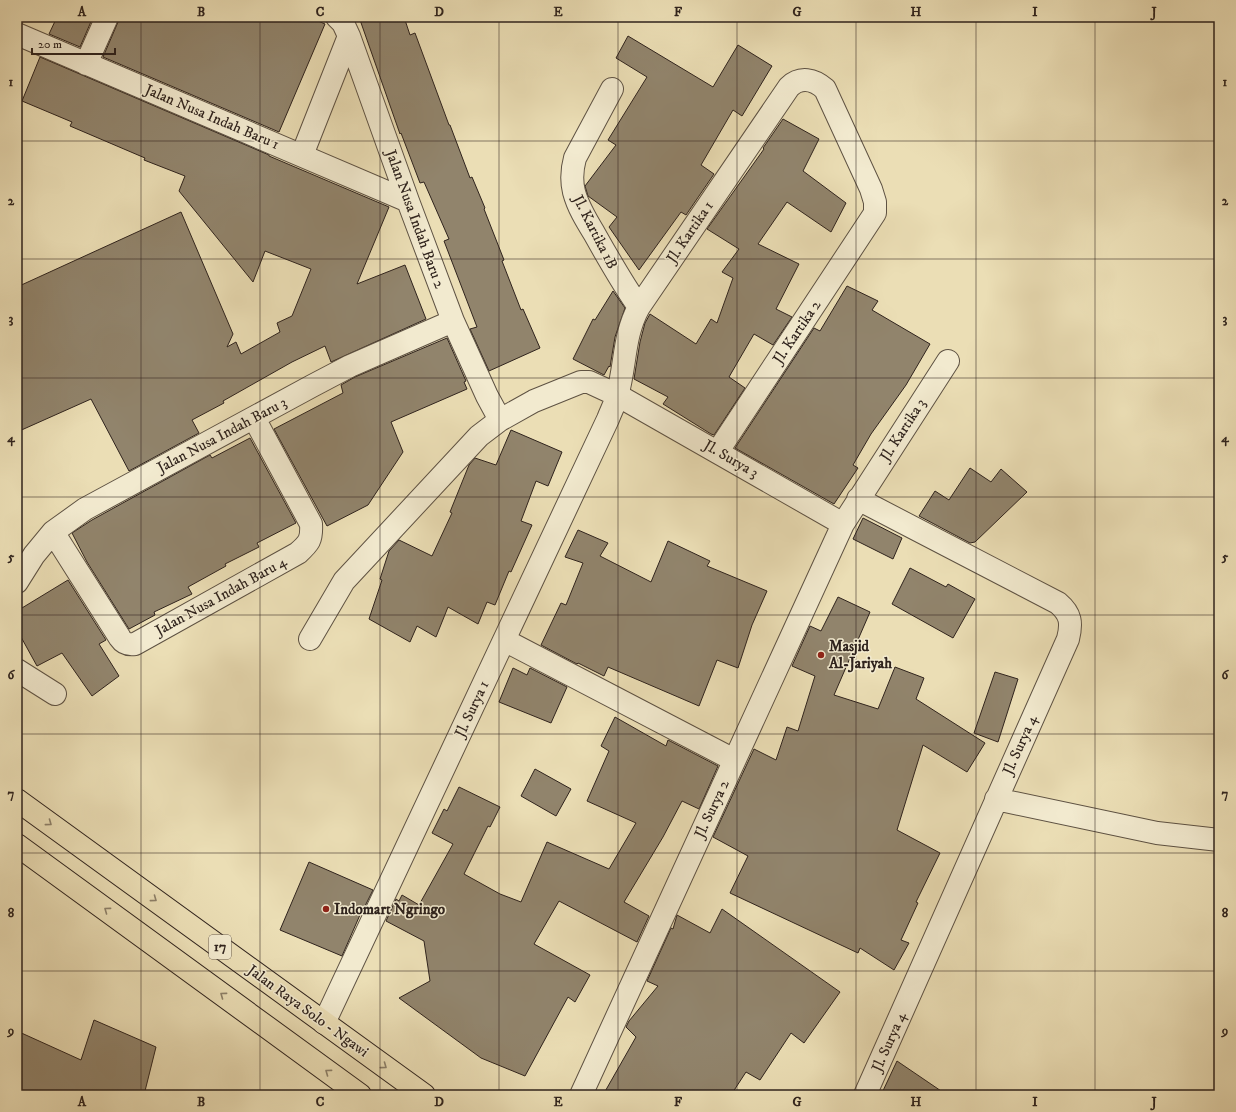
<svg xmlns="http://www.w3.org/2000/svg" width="1236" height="1112" font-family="'IM FELL DW Pica',serif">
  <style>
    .building { fill: #91846c; stroke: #2f231d }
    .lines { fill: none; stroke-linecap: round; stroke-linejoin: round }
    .minor-casing { stroke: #5e5243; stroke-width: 24 }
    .highway-casing { stroke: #2f231d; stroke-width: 24 }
    .minor { stroke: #f2eacf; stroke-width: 22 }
    .highway { stroke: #ebdeb5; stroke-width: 22 }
    .oneway { stroke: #8d8069 }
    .grid { fill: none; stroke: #2f231d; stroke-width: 1; stroke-opacity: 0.55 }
    .poi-dot { fill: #8f2418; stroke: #f2eacf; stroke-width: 1.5 }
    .labels { text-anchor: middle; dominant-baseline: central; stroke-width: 3; stroke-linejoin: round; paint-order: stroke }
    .shield { fill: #f2eacf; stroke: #6a5f52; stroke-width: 1 }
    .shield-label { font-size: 14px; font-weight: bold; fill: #2f231d }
    .street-label { font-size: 15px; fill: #2f231d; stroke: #f2eacf }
    .poi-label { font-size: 15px; font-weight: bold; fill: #2f231d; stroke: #f2eacf; text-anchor: start }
    .neatline { fill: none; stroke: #2f231d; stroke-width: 1.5 }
    .grid-label { font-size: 13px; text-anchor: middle; font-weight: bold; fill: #2f231d }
  </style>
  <rect width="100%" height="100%" fill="#ebdeb5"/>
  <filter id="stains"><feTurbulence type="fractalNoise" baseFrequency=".005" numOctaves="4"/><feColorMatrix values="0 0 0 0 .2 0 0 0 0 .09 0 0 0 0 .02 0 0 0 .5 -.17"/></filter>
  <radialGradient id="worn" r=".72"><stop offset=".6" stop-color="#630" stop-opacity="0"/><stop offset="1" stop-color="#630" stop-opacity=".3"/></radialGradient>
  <path class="building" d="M57 17H93L80 47 49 34Z
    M119 17H309L325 24 279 132 103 57 118 22Z
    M359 17H404L410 35 415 33 449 125H450L470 178 472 177 485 208 484 209 504 260 502 261 521 310 523 309 540 348 489 371 470 329 477 327 444 241 449 239 424 182 420 183 401 133 400 134Z
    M628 36 713 87 738 45 772 66 742 116 733 110 701 165 714 174 686 215 681 212 639 270 609 227 617 217 588 196 585 186 616 145 608 140 647 77 616 58Z
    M40 57 269 155V156L389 207 357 284 405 265 426 319 331 362 325 346 292 362 223 401 224 403 192 420 199 433 129 471 91 399 17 432V287L181 212 233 334 227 347 236 342 241 354 280 332 277 323 292 316 311 269 265 251 253 282 179 191 185 176 144 160 145 158 70 126 72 122 22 101Z
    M783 119 819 139 803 171 846 203 831 232 787 202 758 244 799 264 776 309 792 317 773 345 754 334 729 377 745 388 714 435 711 434 663 404 668 397 634 379 640 342 645 323 650 314 696 344 711 319 717 323 733 278 722 272 739 249 707 229 764 149 763 148Z
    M847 286 878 301 872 310 930 344 906 385 871 434 853 465 858 468 834 504 735 448 814 328 820 331Z
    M613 291 625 308 615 337 610 367 609 366 604 375 573 359 593 319 595 320Z
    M447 338 466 381 464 382 467 389 391 422 403 452 368 505 327 526 274 429 343 393 341 385 355 377Z
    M511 430 562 452 548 486 536 481 521 521 532 525 511 572 509 571 495 605 487 602 478 624 448 607 436 637 417 626 410 642 369 619 382 580 380 579 389 551 399 540 432 556 452 513 450 512 469 465 475 458 496 465Z
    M250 438 296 523 257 543 259 547 225 564 226 566 188 587 192 594 154 612 155 615 129 629 87 562 72 533 92 520 210 455 212 458Z
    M970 468 991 482 1001 469 1027 492 975 542 970 543 919 516 935 491 949 500Z
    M863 518 902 538 893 559 853 539Z
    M578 530 608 543 600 556 651 582 668 541 710 561 707 566 767 591 752 625 738 668 717 660 699 706 608 667 604 676 578 663 577 664 541 645 561 603 566 605 583 563 565 557Z
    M910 568 946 587 948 584 975 599 953 638 892 604Z
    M68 580 106 640 99 644 119 676 92 696 62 653 37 666 21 637 17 623V611Z
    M838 597 870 612 834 695 878 709 895 667 924 678 916 699 985 743 967 772 923 745 897 830 940 853 916 902 918 903 901 940 909 943 894 970 860 948 858 953 730 893 748 856 713 837 754 749 776 760 787 727 798 731 815 676 792 666 810 626 821 631Z
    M513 668 527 675 530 668 567 687 551 723 499 702Z
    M995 672 1018 679 998 742 974 733Z
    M615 717 666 746 668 740 718 766 699 809 682 801 663 837 624 902 649 916 637 942 559 901 534 944 590 975 575 1002 568 997 525 1076 481 1058 399 998 430 981 424 941 386 921 396 899 399 901 402 895 419 905 453 844 432 833 444 809 447 811 459 787 500 807 490 827 488 826 464 874 500 894 521 902 547 842 609 869 636 823 587 801 609 751 601 746Z
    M535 769 571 789 556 816 521 796Z
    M309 862 373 890 364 908H363L342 956 280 930Z
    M722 909 840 992 804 1043 791 1033 760 1080 746 1072 731 1095H603L636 1037 626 1027 629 1021 658 986 647 981 671 928 673 929 677 915 710 933Z
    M94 1020 156 1047 144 1095H17V1031L81 1060Z
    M897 1061 947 1095H881Z"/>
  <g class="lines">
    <defs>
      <path id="minor" d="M337 17 343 23 349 36 408 201 453 321 487 396 500 420
        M17 34 408 201
        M86 64 107 17
        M612 89 575 158C572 169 571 180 574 192 578 207 586 220 594 233 608 258 622 283 639 307
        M302 155 349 36
        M858 499 1058 603C1071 614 1072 623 1068 639L865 1095
        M53 532 120 638C124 644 128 645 135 644L298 553C309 543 312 540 311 524L254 418
        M17 582 34 555 53 532 85 509 312 386 350 366 453 321
        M310 639 344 581 479 436 500 420 534 401 581 382H589L617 395 843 524
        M504 640 734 760
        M17 670 55 694
        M996 799 1157 833 1219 840
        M324 1023 608 419C611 411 615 404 617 396 626 365 623 336 639 307L789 87C800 76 814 79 825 89L871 189 875 202V213L718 451
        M581 1095 843 524 948 361"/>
      <path id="highway" d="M17 800 424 1095
        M17 845 360 1095"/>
    </defs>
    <use href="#minor" class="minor-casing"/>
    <use href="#highway" class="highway-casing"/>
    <use href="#minor" class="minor"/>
    <use href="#highway" class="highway"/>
  </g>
  <defs><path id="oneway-chevron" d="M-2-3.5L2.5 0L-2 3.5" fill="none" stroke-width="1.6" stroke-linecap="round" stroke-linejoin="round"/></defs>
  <g class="oneway">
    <use href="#oneway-chevron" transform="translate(49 823) rotate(36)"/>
    <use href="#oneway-chevron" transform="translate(154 899) rotate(36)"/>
    <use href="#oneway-chevron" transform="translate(107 910) rotate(-144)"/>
    <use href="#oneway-chevron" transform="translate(223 995) rotate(-144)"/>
    <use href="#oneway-chevron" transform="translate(384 1066) rotate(36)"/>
    <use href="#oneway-chevron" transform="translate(328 1072) rotate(-144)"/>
  </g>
  <path class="grid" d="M141 17V1095M260 17V1095M380 17V1095M499 17V1095M618 17V1095M737 17V1095M856 17V1095M976 17V1095M1095 17V1095M17 141H1219M17 259H1219M17 378H1219M17 497H1219M17 615H1219M17 734H1219M17 853H1219M17 971H1219"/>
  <g class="poi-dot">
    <circle cx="821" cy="655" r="4"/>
    <circle cx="326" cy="909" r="4"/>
  </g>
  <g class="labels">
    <rect class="shield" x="209" y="935" width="22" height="24" rx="3"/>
    <g class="shield-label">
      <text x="220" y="947">17</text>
    </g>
    <g class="street-label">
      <text transform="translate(212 117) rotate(23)">Jalan Nusa Indah Baru 1</text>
      <text transform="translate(415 219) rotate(70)">Jalan Nusa Indah Baru 2</text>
      <text transform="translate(595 232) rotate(63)">Jl. Kartika 1B</text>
      <text transform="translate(690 232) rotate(-56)">Jl. Kartika 1</text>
      <text transform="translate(797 332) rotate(-56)">Jl. Kartika 2</text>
      <text transform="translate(903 430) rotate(-57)">Jl. Kartika 3</text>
      <text transform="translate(222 435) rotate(-28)">Jalan Nusa Indah Baru 3</text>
      <text transform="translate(731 459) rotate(30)">Jl. Surya 3</text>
      <text transform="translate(221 596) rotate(-29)">Jalan Nusa Indah Baru 4</text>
      <text transform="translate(472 709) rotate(-65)">Jl. Surya 1</text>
      <text transform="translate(1020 745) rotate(-66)">Jl. Surya 4</text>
      <text transform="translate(712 809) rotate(-65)">Jl. Surya 2</text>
      <text transform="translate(308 1011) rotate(36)">Jalan Raya Solo - Ngawi</text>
      <text transform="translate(889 1042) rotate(-66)">Jl. Surya 4</text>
    </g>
    <g class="poi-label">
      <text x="829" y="646">Masjid<tspan x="829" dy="17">Al-Jariyah</tspan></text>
      <text x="334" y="909">Indomart Ngringo</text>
    </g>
  </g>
  <rect width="1236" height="1112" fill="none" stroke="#ebdeb5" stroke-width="44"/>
  <path d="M32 48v6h83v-6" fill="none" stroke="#2f231d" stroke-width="2"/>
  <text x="38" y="48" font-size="12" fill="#2f231d" stroke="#f2eacf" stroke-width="3" paint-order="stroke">20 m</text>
  <rect x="22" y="22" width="1192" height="1068" class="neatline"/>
  <g class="grid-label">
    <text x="82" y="16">A</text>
    <text x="201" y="16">B</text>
    <text x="320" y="16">C</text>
    <text x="439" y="16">D</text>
    <text x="558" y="16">E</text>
    <text x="678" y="16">F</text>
    <text x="797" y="16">G</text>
    <text x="916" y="16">H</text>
    <text x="1035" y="16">I</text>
    <text x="1154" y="16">J</text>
    <text x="11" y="86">1</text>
    <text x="1225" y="86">1</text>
    <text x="11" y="205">2</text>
    <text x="1225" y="205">2</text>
    <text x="11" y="323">3</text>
    <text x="1225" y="323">3</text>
    <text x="11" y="442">4</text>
    <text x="1225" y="442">4</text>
    <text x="11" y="561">5</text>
    <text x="1225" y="561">5</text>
    <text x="11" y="679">6</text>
    <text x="1225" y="679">6</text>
    <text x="11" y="798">7</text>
    <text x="1225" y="798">7</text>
    <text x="11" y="917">8</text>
    <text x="1225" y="917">8</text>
    <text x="11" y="1035">9</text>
    <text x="1225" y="1035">9</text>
    <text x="82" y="1106">A</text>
    <text x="201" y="1106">B</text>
    <text x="320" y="1106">C</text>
    <text x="439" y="1106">D</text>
    <text x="558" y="1106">E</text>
    <text x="678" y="1106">F</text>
    <text x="797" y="1106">G</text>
    <text x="916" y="1106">H</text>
    <text x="1035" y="1106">I</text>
    <text x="1154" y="1106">J</text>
  </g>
  <rect width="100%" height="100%" filter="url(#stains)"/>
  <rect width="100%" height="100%" fill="url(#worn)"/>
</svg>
